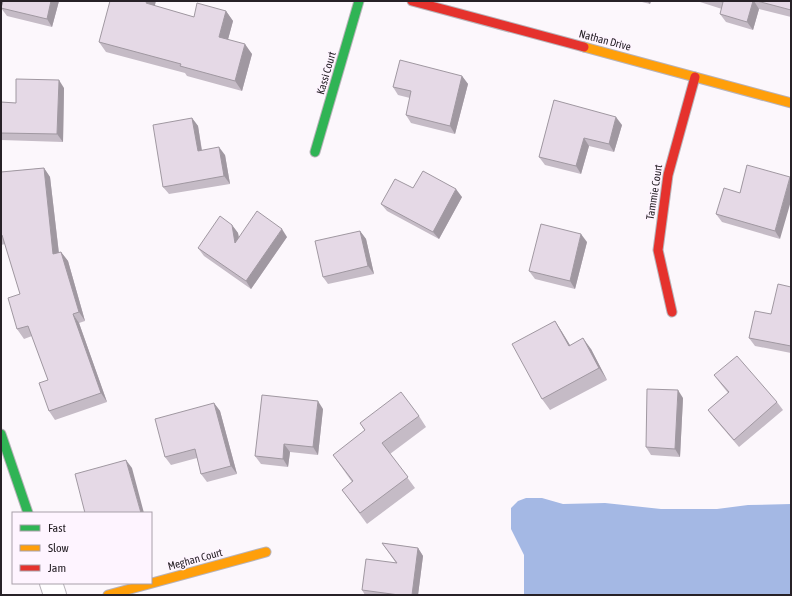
<svg xmlns="http://www.w3.org/2000/svg" width="792" height="596" font-family="'Asap Condensed',sans-serif">
  <style>
    .water { fill: #a4b8e4 }
    .lines { fill: none; stroke-linecap: round; stroke-linejoin: round }
    .street-casing { stroke: #b8b3b9; stroke-width: 24 }
    .fast-casing { stroke: #b8b3b9; stroke-width: 11 }
    .slow-casing { stroke: #b8b3b9; stroke-width: 11 }
    .jam-casing { stroke: #b8b3b9; stroke-width: 11 }
    .street { stroke: #fffeff; stroke-width: 22 }
    .fast { stroke: #30b455; stroke-width: 9 }
    .slow { stroke: #ff9f0a; stroke-width: 9 }
    .jam { stroke: #e5322d; stroke-width: 9 }
    .wall { fill: #c5bbc6 }
    .shaded-wall { fill: #a098a1 }
    .building { fill: #e5d9e6; stroke: #a098a1 }
    .labels { text-anchor: middle; dominant-baseline: central; stroke-width: 3; stroke-linejoin: round; paint-order: stroke }
    .street-label { font-size: 11px; fill: #272127; stroke: #fef4ff }
  </style>
  <rect width="100%" height="100%" fill="#fcf7fc"/>
  <path class="water" d="M526 498H542L563 504 605 503 661 509H717L748 505 791 504V595H524V555L511 529V508L518 501Z"/>
  <g class="lines">
    <defs>
      <path id="street" d="M51 583 55 595"/>
      <path id="fast" d="M315 152 359 1
        M1 434 28 513"/>
      <path id="slow" d="M584 47 791 103
        M108 595 266 552"/>
      <path id="jam" d="M412 1 584 47
        M672 312 658 250 668 175 695 77"/>
    </defs>
    <use href="#street" class="street-casing"/>
    <use href="#fast" class="fast-casing"/>
    <use href="#slow" class="slow-casing"/>
    <use href="#jam" class="jam-casing"/>
    <use href="#street" class="street"/>
    <use href="#fast" class="fast"/>
    <use href="#slow" class="slow"/>
    <use href="#jam" class="jam"/>
  </g>
  <path class="wall" d="M3 1H59L52 27 7 16 1 8Z
    M638 1H651L650 4Z
    M699 1H791V17L759 9 753 30 726 22 720 14 722 9 700 2Z
    M155 6 194 17 226 11 233 21 228 39 252 54 242 91 187 76 185 73 106 52 99 42Z
    M462 76 468 84 455 134 411 123 406 115 410 98 398 95 393 87Z
    M64 88 63 142 1 140V102L16 103Z
    M554 100 622 125 614 152 589 146 581 174 545 165 539 157Z
    M192 118 198 126 202 150 225 155 230 184 169 194 163 187Z
    M747 165 780 239 722 222 716 214 740 193Z
    M44 168 50 177 59 253 61 252 68 261 85 321 79 323 107 402 55 420 49 411 48 380 32 336 24 339 17 329 20 294 5 244 1 245V172Z
    M413 188 462 197 439 239 387 211 381 204Z
    M232 225 238 233 239 238 287 237 251 289 204 256 198 248Z
    M360 231 366 239 374 274 328 284 323 277Z
    M587 242 575 289 535 279 529 271Z
    M791 287V353L755 346 749 338 771 314Z
    M555 321 562 332 570 345 591 349 607 380 550 410 542 399Z
    M714 375 777 402 783 410 739 447 714 418 708 410 728 393 720 383Z
    M683 398 680 457 651 455 646 447Z
    M214 403 220 411 237 474 207 482 201 474 197 458 171 465 165 457Z
    M323 409 318 455 290 452 288 467 261 464 255 456Z
    M419 416 426 427 390 454 415 488 367 524 342 490 352 482 333 455 365 431 360 423Z
    M382 543 418 548 423 556 418 595H365L362 590 396 563Z"/>
  <path class="shaded-wall" d="M51 1H59L52 27 47 19Z
    M147 1H156L153 13 146 3Z
    M647 1H651L650 4Z
    M753 1H754L759 9 753 30 747 22Z
    M226 11 233 21 226 47 219 37Z
    M245 44 252 54 242 91 235 81Z
    M462 76 468 84 455 134 450 126Z
    M59 80 64 88 63 142 57 134Z
    M616 117 622 125 614 152 609 144Z
    M192 118 198 126 203 159 198 151Z
    M584 138 589 146 581 174 576 166Z
    M219 147 225 155 230 184 224 176Z
    M44 168 50 177 60 263 53 254Z
    M790 177 791 179V201L780 239 775 231Z
    M456 189 462 197 439 239 433 232Z
    M232 225 238 233 241 250 235 243Z
    M282 229 287 237 251 289 246 281Z
    M360 231 366 239 374 274 368 266Z
    M581 234 587 242 575 289 570 281Z
    M61 252 68 261 85 321 79 312Z
    M73 314 79 323 107 402 101 393Z
    M555 321 562 332 577 357 569 346Z
    M583 338 591 349 607 380 599 368Z
    M678 390 683 398 680 457 675 449Z
    M318 401 323 409 318 455 313 447Z
    M214 403 220 411 237 474 231 466Z
    M284 444 290 452 288 467 283 459Z
    M126 460 132 468 144 513H141Z
    M418 548 423 556 418 595H412Z"/>
  <path class="building" d="M3 1H51L47 19 1 8Z
    M110 1H147L146 3 194 17 197 3 226 11 219 37 245 44 235 81 180 66 181 64 99 42Z
    M719 1H753L747 22 720 14 723 2Z
    M757 1H791V10Z
    M400 60 462 76 450 126 406 115 411 91 393 87Z
    M16 79 59 80 57 134 1 133V102L16 103Z
    M554 100 616 117 609 144 584 138 576 166 539 157Z
    M192 118 198 151 219 147 224 176 163 187 153 125Z
    M747 165 790 177 775 231 716 214 724 188 740 193Z
    M44 168 53 254 61 252 79 312 73 314 101 393 49 411 39 383 48 380 28 326 17 329 8 298 20 294 2 235H1V172Z
    M423 171 456 189 433 232 381 204 395 179 413 188Z
    M257 211 282 229 246 281 198 248 220 216 232 225 235 243Z
    M541 224 581 234 570 281 529 271Z
    M360 231 368 266 323 277 315 241Z
    M778 284 791 287V346L749 338 755 311 771 314Z
    M555 321 569 346 583 338 599 368 542 399 512 344Z
    M737 356 777 402 734 440 708 410 729 392 714 375Z
    M647 389 678 390 675 449 646 447Z
    M401 392 419 416 382 443 408 477 360 513 342 490 353 481 333 455 365 430 360 423Z
    M262 395 318 401 313 447 284 444 283 459 255 456Z
    M214 403 231 466 201 474 195 449 165 457 155 419Z
    M126 460 141 513H85L75 474Z
    M382 543 418 548 412 595H399L362 590 366 559 397 563Z"/>
  <g class="labels">
    <g class="street-label">
      <text transform="translate(605 40) rotate(15)">Nathan Drive</text>
      <text transform="translate(326 73) rotate(-74)">Kassi Court</text>
      <text transform="translate(654 192) rotate(-81)">Tammie Court</text>
      <text transform="translate(195 559) rotate(-15)">Meghan Court</text>
    </g>
  </g>
  <rect width="792" height="596" fill="none" stroke="#272127" stroke-width="4"/>
  <rect x="12" y="512" width="140" height="72" fill="#fef4ff" stroke="#a8a0a9"/>
  <rect x="20" y="525" width="20" height="6" fill="#30b455" stroke="#a8a0a9"/>
  <text x="48" y="532" font-size="12" fill="#272127">Fast</text>
  <rect x="20" y="545" width="20" height="6" fill="#ff9f0a" stroke="#a8a0a9"/>
  <text x="48" y="552" font-size="12" fill="#272127">Slow</text>
  <rect x="20" y="565" width="20" height="6" fill="#e5322d" stroke="#a8a0a9"/>
  <text x="48" y="572" font-size="12" fill="#272127">Jam</text>
</svg>
